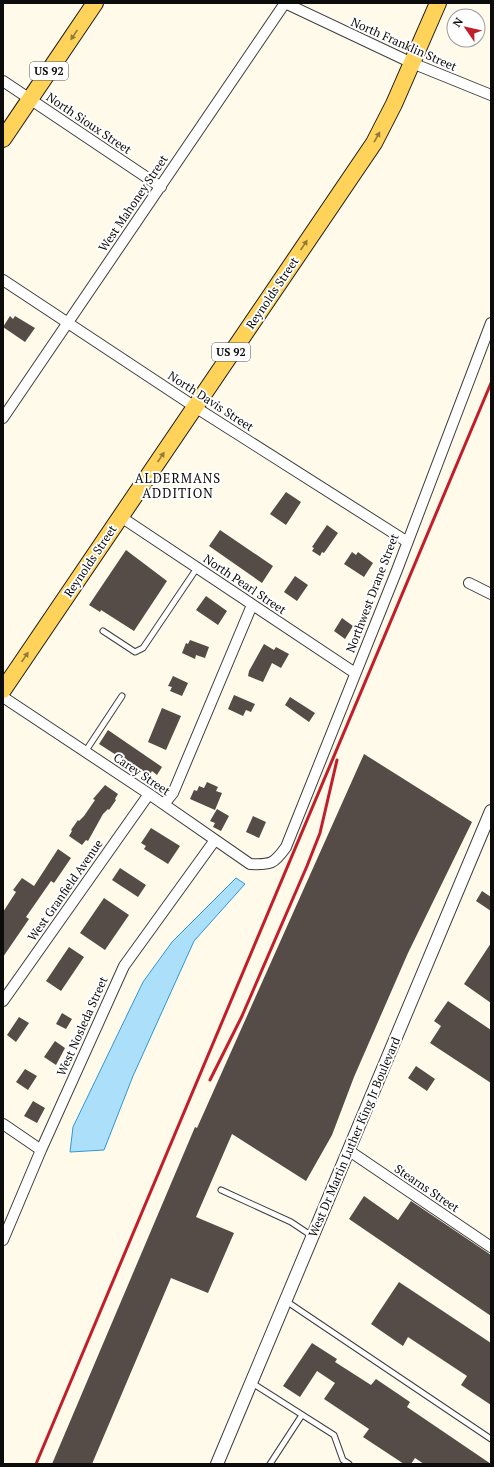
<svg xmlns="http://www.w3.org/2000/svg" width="494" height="1467" font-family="'PT Serif',serif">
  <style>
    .water { fill: #acdff9; stroke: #3097d3 }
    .building { fill: #554c47 }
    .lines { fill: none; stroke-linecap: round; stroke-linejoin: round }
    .service-casing { stroke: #3f3f3f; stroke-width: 7 }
    .minor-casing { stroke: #3f3f3f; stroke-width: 12 }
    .tertiary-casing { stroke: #3f3f3f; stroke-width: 14 }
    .primary-casing { stroke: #1d1d1d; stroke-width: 18 }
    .service { stroke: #fff; stroke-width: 5 }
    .minor { stroke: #fff; stroke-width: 10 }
    .tertiary { stroke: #fff; stroke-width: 12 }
    .primary { stroke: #ffd25a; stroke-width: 16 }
    .rail { stroke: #c21e2a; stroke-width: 3 }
    .oneway { fill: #927937 }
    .labels { text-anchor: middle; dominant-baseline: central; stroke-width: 4; stroke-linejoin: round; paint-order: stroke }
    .shield { fill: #fff; stroke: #555; stroke-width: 1 }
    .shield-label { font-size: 11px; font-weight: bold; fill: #0c0c0c }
    .street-label { font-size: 12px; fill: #0c0c0c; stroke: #fff }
    .neighbourhood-label { font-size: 13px; letter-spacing: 1px; fill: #0c0c0c; stroke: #fff }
  </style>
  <rect width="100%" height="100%" fill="#fffaea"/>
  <path class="water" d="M236 878 245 884 194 941 133 1076 104 1150 70 1152 73 1127 143 982 172 942Z"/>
  <path class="building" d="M10 316 13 319 15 316 35 328 25 342 3 327Z
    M286 492 301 502 286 525 270 514Z
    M327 525 338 533 324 553 322 552 320 556 312 551 314 548 312 547Z
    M220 530 273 566 262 583 209 546Z
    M126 550 167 581 134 631 101 610 100 612 89 605Z
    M352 552 356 555 358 552 373 563 364 577 344 564Z
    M295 576 308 585 297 601 284 592Z
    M206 596 227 611 218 625 196 610Z
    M342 618 353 626 345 639 334 631Z
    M190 640 209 647 205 658 196 655 195 659 182 653 186 643 188 644Z
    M264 644 274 650 276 647 289 654 281 668 272 663 263 682 248 676 249 671Z
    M173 676 188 683 182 696 170 691 172 687 168 686Z
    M234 695 255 704 251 712 246 710 243 716 228 709Z
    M290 697 315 713 309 722 285 705Z
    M162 708 181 716 166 750 148 742Z
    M108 730 162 767 157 775 152 771 149 776 99 744Z
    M364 754 472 822 408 953 354 1077 332 1135 306 1181 232 1134 196 1217 234 1233 208 1293 171 1278 92 1464H52L195 1127 197 1128Z
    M207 782 218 787 216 791 222 793 215 810 190 799 194 790 197 791 199 786 204 788Z
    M105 785 118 794 115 799 116 800 109 810 108 809 103 814 88 841 86 840 82 845 69 836 72 831 71 830 78 820 79 821 84 816 95 800 93 799Z
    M217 809 229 816 221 831 213 827 215 823 210 821Z
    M253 816 266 822 259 838 246 832Z
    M151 828 180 846 168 864 144 849 146 846 141 843Z
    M58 849 71 858 54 883 51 881 26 917 29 919 3 957V912L16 892 13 890 22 878 34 886Z
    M120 868 146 885 138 897 112 880Z
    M482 891 491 897V911L476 901Z
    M104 898 129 915 105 950 80 933Z
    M491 943V1003L464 984Z
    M69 947 84 957 61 991 46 981Z
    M448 1001 491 1030V1083L430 1043 441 1026 434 1021Z
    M62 1013 72 1019 66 1029 56 1024Z
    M19 1017 29 1023 16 1042 7 1035Z
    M55 1041 65 1048 56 1065 44 1057Z
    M416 1066 435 1079 427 1091 408 1078Z
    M25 1069 37 1076 28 1090 16 1082Z
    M33 1101 45 1108 37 1123 24 1116Z
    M364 1196 398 1220 411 1201 491 1255V1316L349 1219Z
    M399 1282 491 1343V1405L461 1385 467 1376 408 1337 403 1346 371 1324Z
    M312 1343 337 1359 335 1362 371 1385 376 1379 410 1402 407 1407 491 1464H424L415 1458 411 1464H404L363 1437 369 1429 324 1399 335 1383 317 1371 300 1397 283 1386Z"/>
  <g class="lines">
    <defs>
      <path id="service" d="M103 631 135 652 143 648 197 568
        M85 752 122 696
        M221 1190 291 1222 312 1236
        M286 1301 491 1439
        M252 1383 334 1435 343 1460 349 1464
        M270 1464 302 1415"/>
      <path id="minor" d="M285 3 412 63 491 95
        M3 81 161 187
        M3 280 195 407 406 541
        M3 418 285 3
        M121 517 355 673
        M469 583 491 594
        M3 697 149 794 250 864C271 865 274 864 286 847L397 570 491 323
        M164 804 173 793 252 605
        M3 1001 149 794
        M3 1124 41 1150
        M348 1150 491 1247
        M3 1240 41 1150 124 966 215 840"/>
      <path id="tertiary" d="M217 1464 491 811"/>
      <path id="primary" d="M3 139 95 3
        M3 690 374 143 394 104 438 3"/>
    </defs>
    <use href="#service" class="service-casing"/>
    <use href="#minor" class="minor-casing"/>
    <use href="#tertiary" class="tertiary-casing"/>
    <use href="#primary" class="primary-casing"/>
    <use href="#service" class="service"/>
    <use href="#minor" class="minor"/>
    <use href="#tertiary" class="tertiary"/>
    <use href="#primary" class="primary"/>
    <path class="rail" d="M210 1080 242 1016 307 866 320 833 337 760
      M36 1464 491 383"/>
  </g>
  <defs><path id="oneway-solid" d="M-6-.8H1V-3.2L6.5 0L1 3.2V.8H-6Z"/></defs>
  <g class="oneway">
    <use href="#oneway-solid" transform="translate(74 35) rotate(124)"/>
    <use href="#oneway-solid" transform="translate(377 137) rotate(-60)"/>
    <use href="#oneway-solid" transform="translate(304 245) rotate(-56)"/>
    <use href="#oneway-solid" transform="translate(161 457) rotate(-56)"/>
    <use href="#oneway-solid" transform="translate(25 657) rotate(-56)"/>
  </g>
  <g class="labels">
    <g class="shield">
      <rect x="30" y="62" width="38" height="18" rx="3"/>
      <rect x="212" y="343" width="38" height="18" rx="3"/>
    </g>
    <g class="shield-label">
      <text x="49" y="71">US 92</text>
      <text x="231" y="352">US 92</text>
    </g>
    <g class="street-label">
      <text transform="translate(404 44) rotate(24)">North Franklin Street</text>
      <text transform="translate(89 123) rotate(34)">North Sioux Street</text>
      <text transform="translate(133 203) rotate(-56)">West Mahoney Street</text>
      <text transform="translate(272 293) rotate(-56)">Reynolds Street</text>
      <text transform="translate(211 401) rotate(33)">North Davis Street</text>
      <text transform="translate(90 561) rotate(-56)">Reynolds Street</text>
      <text transform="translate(245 584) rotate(34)">North Pearl Street</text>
      <text transform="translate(372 593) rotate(-69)">Northwest Drane Street</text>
      <text transform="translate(142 774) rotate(34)">Carey Street</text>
      <text transform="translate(65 890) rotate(-55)">West Granfield Avenue</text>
      <text transform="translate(82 1026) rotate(-66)">West Nosleda Street</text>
      <text transform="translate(354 1137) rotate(-67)">West Dr Martin Luther King Jr Boulevard</text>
      <text transform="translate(427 1188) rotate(34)">Stearns Street</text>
    </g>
    <g class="neighbourhood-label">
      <text x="178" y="478">ALDERMANS<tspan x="178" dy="15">ADDITION</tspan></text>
    </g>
  </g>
  <rect width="494" height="1467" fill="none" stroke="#0c0c0c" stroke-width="8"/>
  <g transform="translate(466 28) rotate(304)"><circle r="19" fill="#ffffff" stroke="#9e9e9e"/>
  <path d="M0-3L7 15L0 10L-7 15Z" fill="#c21e2a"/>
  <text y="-6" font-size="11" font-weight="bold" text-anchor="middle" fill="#0c0c0c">N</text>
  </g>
</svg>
